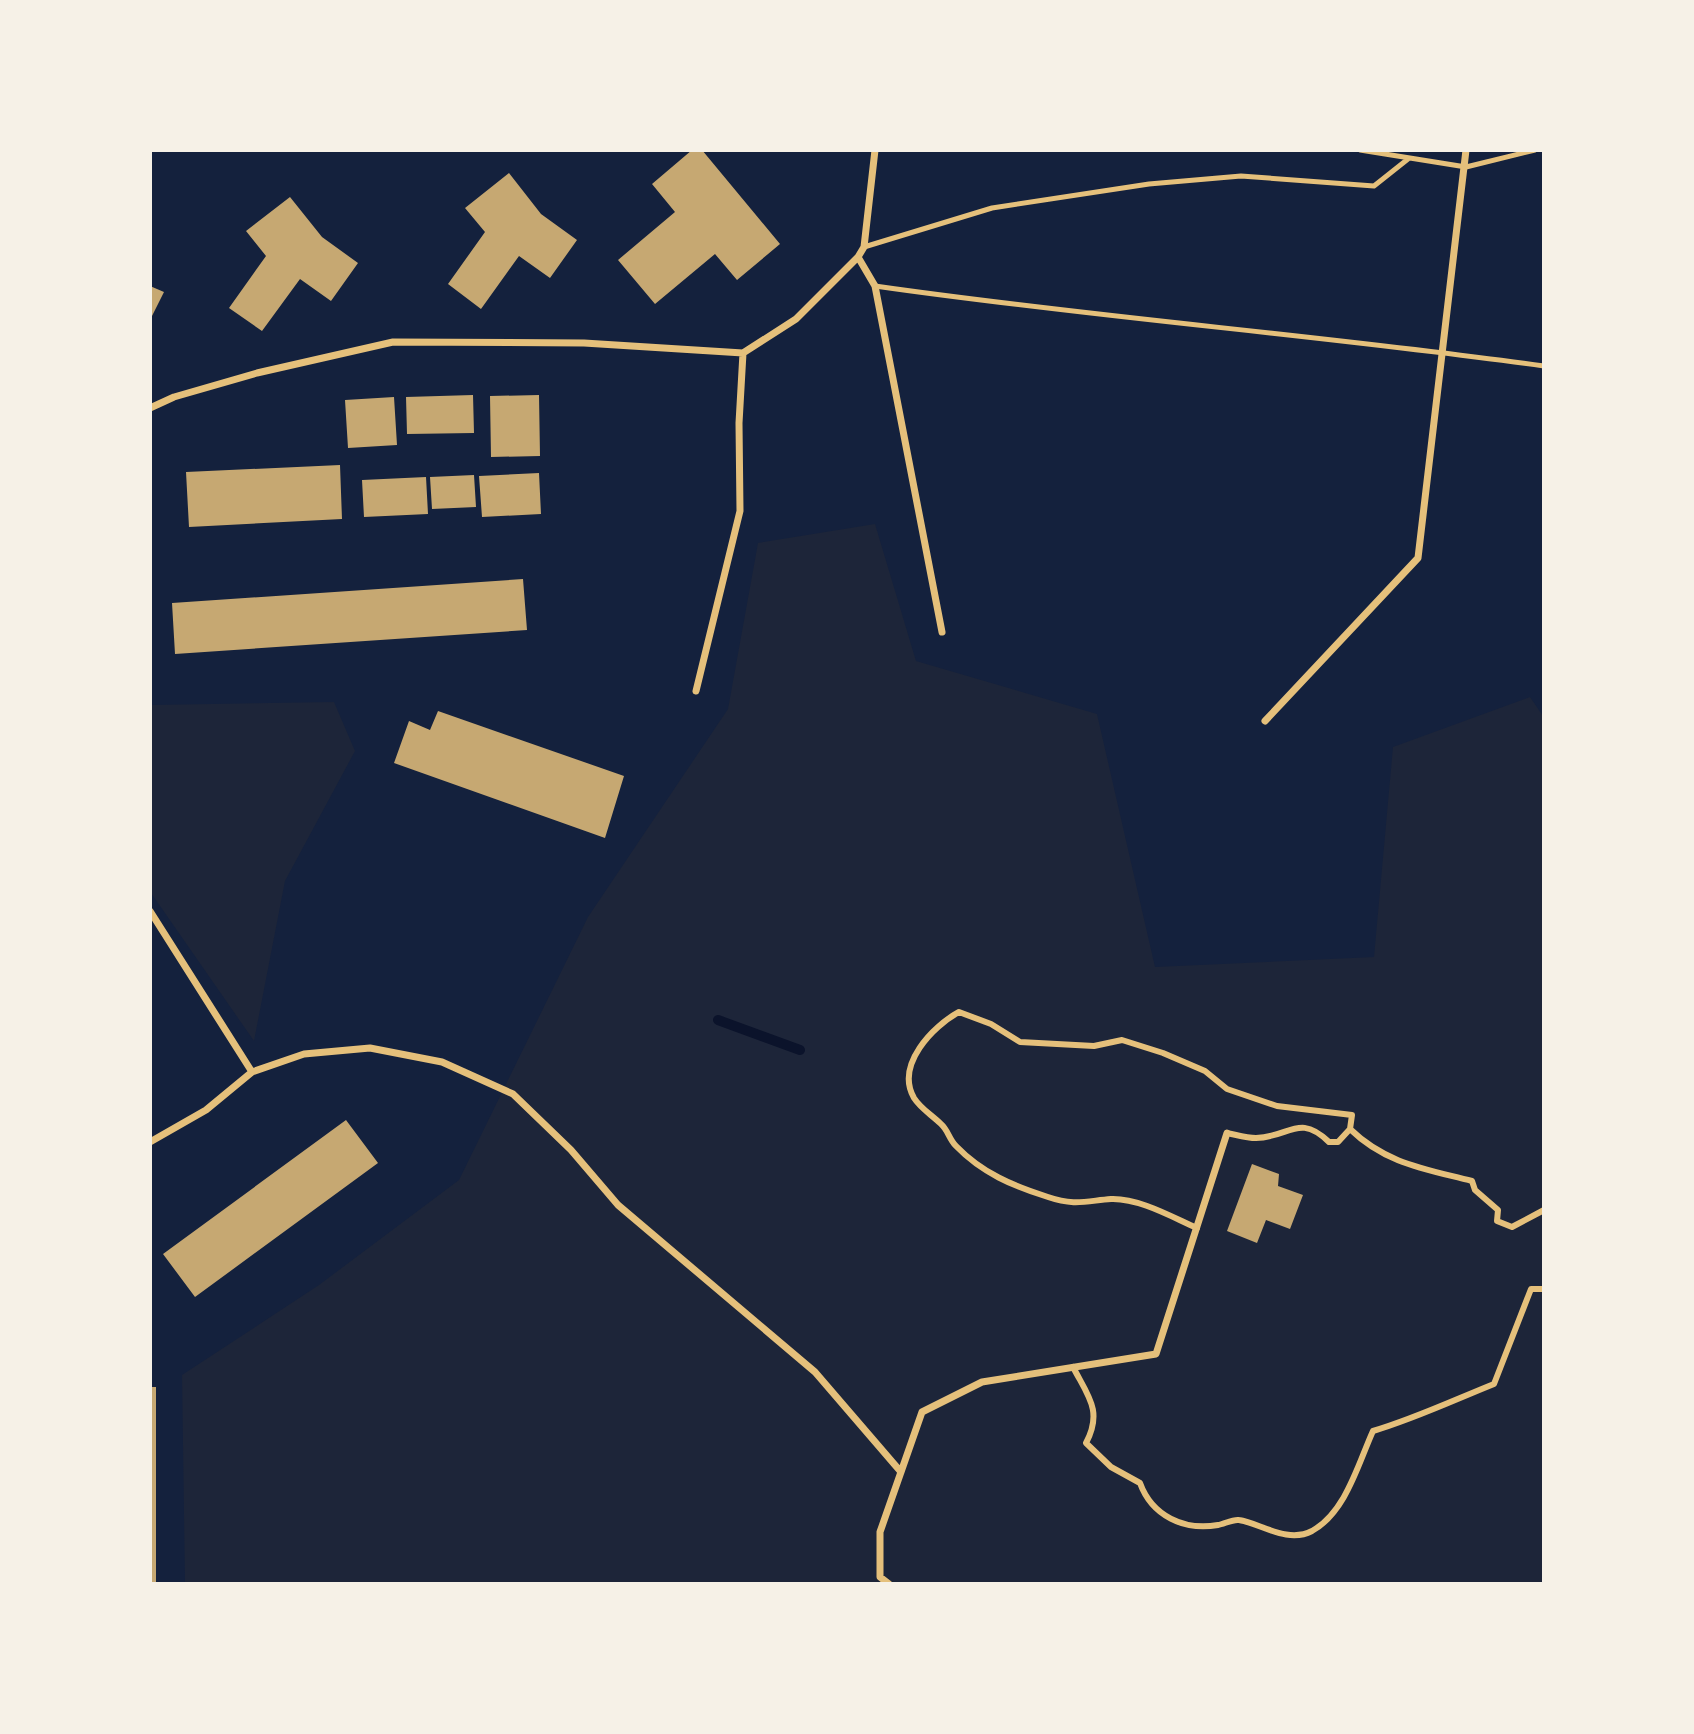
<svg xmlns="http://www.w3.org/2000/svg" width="1694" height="1734" font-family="'DM Sans',sans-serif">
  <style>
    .green { fill: #1d2539 }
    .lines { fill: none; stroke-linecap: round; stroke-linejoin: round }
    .stream { stroke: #0b132b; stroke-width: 10 }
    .building { fill: #c6a872 }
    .service { stroke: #e5c07b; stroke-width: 5 }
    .pedestrian { stroke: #e5c07b; stroke-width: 6 }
    .minor { stroke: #e5c07b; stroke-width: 7 }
  </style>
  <rect width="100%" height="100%" fill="#14213d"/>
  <path class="green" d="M875 524 916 661 1097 714 1155 967 1374 957 1393 747 1530 697 1543 716V1583H185L182 1375 319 1285 459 1180 588 917 728 709 758 543Z
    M334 702 355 751 285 881 254 1041 151 893 152 705Z"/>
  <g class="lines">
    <path class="stream" d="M718 1020 800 1050"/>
  </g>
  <path class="building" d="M692 150H702L780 244 737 280 715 254 655 304 618 260 675 212 652 184Z
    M509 173 541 214 577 240 550 278 519 256 481 309 448 284 485 232 465 208Z
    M290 197 322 237 358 263 331 301 300 279 262 331 229 308 266 256 246 231Z
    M150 286 164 292 150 320Z
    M473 395 474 433 407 434 406 397Z
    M539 395 540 456 491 457 490 396Z
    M394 397 397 445 348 448 345 400Z
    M340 465 342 519 189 527 186 472Z
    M539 473 541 514 482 517 479 476Z
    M474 475 476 507 432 509 430 477Z
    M426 477 428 514 364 517 362 480Z
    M523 579 527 630 175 654 172 603Z
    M438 711 624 776 605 838 394 763 409 721 430 730Z
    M346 1120 378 1163 195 1297 163 1254Z
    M1252 1164 1279 1174 1278 1186 1303 1195 1290 1229 1266 1220 1257 1243 1227 1231Z
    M150 1387H156V1584H150Z"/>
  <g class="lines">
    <path class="service" d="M1360 150 1466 167 1535 150
      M864 247 992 208 1149 184 1241 176 1374 186 1408 159
      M875 286C1098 318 1321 335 1544 366"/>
    <path class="pedestrian" d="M1227 1133C1237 1135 1247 1138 1256 1138 1290 1137 1299 1113 1329 1142H1338L1350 1129C1386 1164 1426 1169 1472 1181L1475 1190 1498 1210 1497 1221 1512 1227 1544 1210
      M1197 1228C1172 1217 1139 1198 1111 1199 1086 1201 1074 1206 1048 1197 1013 1186 982 1173 956 1146 949 1139 948 1130 941 1124 932 1115 921 1109 914 1098 895 1065 933 1026 959 1012L991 1024 1020 1042 1094 1046 1122 1040 1163 1053 1205 1071 1227 1089 1277 1106 1352 1115 1350 1129
      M1073 1367C1088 1396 1103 1411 1086 1443L1111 1467 1140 1483C1152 1516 1184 1531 1218 1525 1224 1524 1233 1519 1239 1520 1260 1523 1287 1544 1312 1531 1346 1512 1358 1464 1373 1431 1414 1419 1454 1400 1494 1384L1531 1289H1544"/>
    <path class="minor" d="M858 257 875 286 942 632
      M150 408 174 397 257 373 393 342 584 343 743 353 796 319 858 257 864 247 875 150
      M696 691 740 511 739 423 743 353
      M1265 721 1418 558 1466 150
      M150 911 252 1072
      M150 1142 206 1110 252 1072 304 1054 370 1048 442 1062 513 1094 571 1150 618 1205 815 1372 901 1472
      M889 1584 880 1577V1532L922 1412 982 1382 1156 1354 1227 1133"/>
  </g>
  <rect width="1694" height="1734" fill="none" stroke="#f6f1e7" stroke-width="304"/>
</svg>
